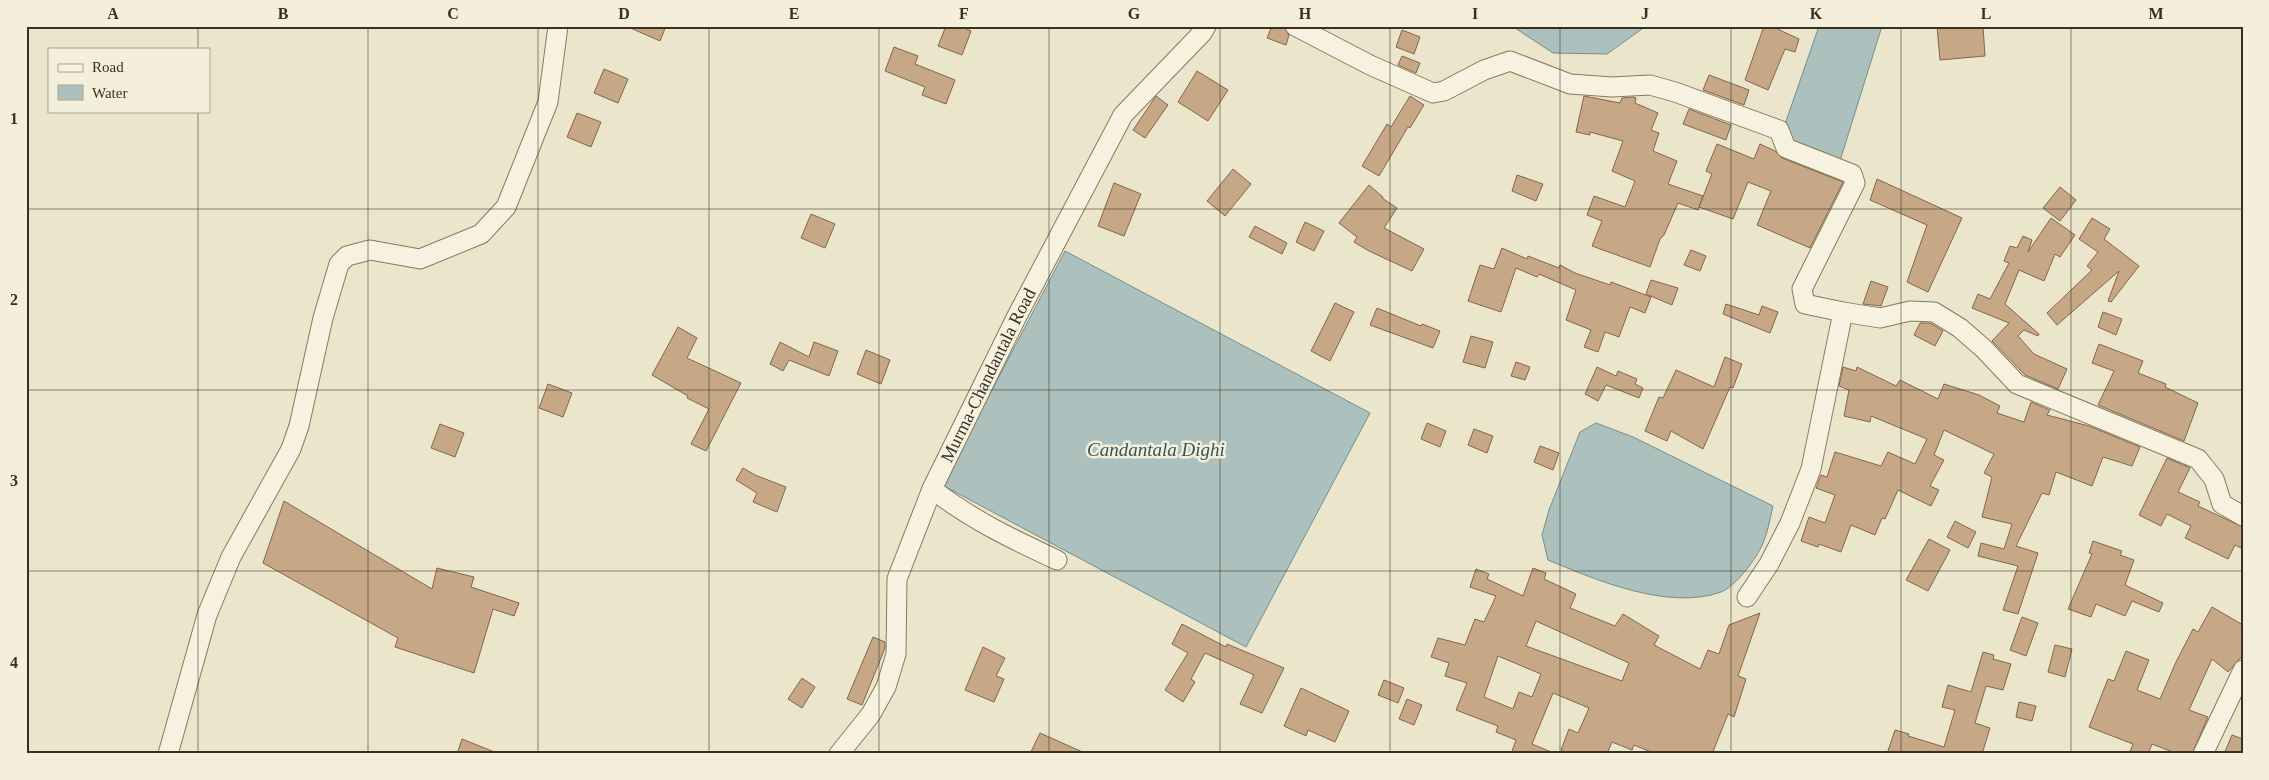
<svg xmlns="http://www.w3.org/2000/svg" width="2269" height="780" font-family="Georgia,serif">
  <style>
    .water { fill: #acc1bd; stroke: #738f8b }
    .building { fill: #c6a786; stroke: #846649; fill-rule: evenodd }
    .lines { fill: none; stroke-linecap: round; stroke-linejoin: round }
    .minor-casing { stroke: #877961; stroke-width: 21 }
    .minor { stroke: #f7f2df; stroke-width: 19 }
    .grid { fill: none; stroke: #393023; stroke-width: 1; stroke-opacity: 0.55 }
    .labels { text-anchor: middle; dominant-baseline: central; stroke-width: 5; stroke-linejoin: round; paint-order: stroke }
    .street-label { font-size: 18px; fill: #393023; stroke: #f3efdb }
    .water-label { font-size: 19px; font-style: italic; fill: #345658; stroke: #f3efdb }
    .neatline { fill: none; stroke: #393023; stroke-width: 2 }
    .grid-label { font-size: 16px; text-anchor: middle; font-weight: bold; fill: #393023 }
  </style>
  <rect width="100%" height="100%" fill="#ebe5cc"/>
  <path class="water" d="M1512 26H1646L1607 54 1553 53Z
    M1819 26H1882L1839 164 1790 143 1784 127Z
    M1065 251 1370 413 1246 647 942 485Z
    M1596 423 1633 437 1773 506C1770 518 1768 532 1763 543 1758 557 1735 587 1721 592 1669 611 1596 580 1548 560L1542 535 1549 510 1580 432Z"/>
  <path class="building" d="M626 26H666L660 41Z
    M946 26H960L971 31 962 55 938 46Z
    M1272 26H1284L1289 35 1286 45 1267 38Z
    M1764 26H1771L1799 39 1795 52 1785 49 1768 90 1745 80Z
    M1937 26H1983L1985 56 1940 60Z
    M1402 30 1420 37 1414 54 1396 47Z
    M894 47 918 56 915 64 955 80 946 104 922 95 925 87 885 71Z
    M1402 56 1420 63 1416 73 1398 65Z
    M604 69 628 79 618 103 594 93Z
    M1197 71 1228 90 1208 121 1178 102Z
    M1709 75 1749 90 1744 105 1703 90Z
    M1156 96 1168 105 1145 138 1133 130Z
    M1410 96 1424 105 1410 128 1408 127 1379 176 1362 166 1387 124 1391 127Z
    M1584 96 1620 103 1622 98 1633 97 1636 98 1635 103 1658 113 1651 130 1659 133 1653 151 1677 161 1668 184 1703 196 1698 210 1678 203 1664 235 1660 239 1650 267 1592 246 1602 221 1587 215 1594 196 1625 207 1635 181 1612 171 1623 141 1590 132V135L1576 132Z
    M1689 109 1731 125 1726 140 1683 124Z
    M577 113 601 122 591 147 567 137Z
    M1717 144 1754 159 1760 144 1775 151 1782 158 1843 182 1810 248 1757 225 1771 191 1748 182 1733 219 1699 207 1712 174 1706 171Z
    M1233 169 1251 184 1225 216 1207 201Z
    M1517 175 1543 184 1536 201 1512 191Z
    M1877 179 1962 218 1928 292 1907 282 1927 225 1870 200Z
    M1114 183 1141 194 1124 236 1098 226Z
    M1369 185 1383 197 1382 198 1397 208 1384 228 1424 249 1412 271 1369 251 1354 242 1357 237 1339 223Z
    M2060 187 2076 200 2060 221 2043 208Z
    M811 214 835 224 825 248 801 238Z
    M2051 218 2075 235 2060 257 2055 254 2044 281 2019 270 2005 304 2039 334 2038 336 2024 330 2018 336 2034 354 2067 369 2058 389 2025 375 1992 341 2009 323 1972 308 1978 294 1990 299 2009 263 2004 261 2010 246 2017 248 2023 236 2032 240 2028 252Z
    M2092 218 2110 229 2104 239 2139 266 2111 302 2108 301 2119 271 2057 325 2047 313 2092 270 2087 266 2098 252 2079 239Z
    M1305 222 1324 231 1314 251 1296 242Z
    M1255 226 1287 243 1282 254 1249 237Z
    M1502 248 1527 259 1528 256 1559 268 1560 265 1575 273 1610 285 1611 282 1651 297 1645 313 1630 307 1619 337 1605 332 1598 352 1584 347 1591 330 1566 320 1576 290 1539 274 1537 277 1516 268 1501 312 1468 301 1480 265 1494 269Z
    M1691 250 1706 256 1700 271 1684 265Z
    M1651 280 1678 288 1672 305 1646 294Z
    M1871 281 1888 287 1881 306 1863 304Z
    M1335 303 1354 312 1330 361 1311 351Z
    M1726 304 1759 315 1762 306 1778 312 1770 333 1723 314Z
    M1377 308 1421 326 1422 324 1440 331 1433 348 1370 325Z
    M2103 312 2122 319 2116 335 2098 327Z
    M1920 323H1930L1943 331 1935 346 1914 335Z
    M678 327 697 338 687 358 741 383 706 451 691 444 709 409 687 398 688 396 652 375Z
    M1471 336 1493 342 1485 368 1463 362Z
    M780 342 809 357 814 342 838 351 829 376 789 360 783 371 770 364Z
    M2099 344 2143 361 2138 373 2166 384 2165 387 2198 403 2184 441 2098 405 2114 371 2092 363Z
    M866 350 890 360 881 384 857 374Z
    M1725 357 1742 364 1733 388 1730 387 1703 449 1671 431 1667 441 1645 431 1659 397 1663 398 1676 370 1714 387Z
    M1516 362 1530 367 1525 380 1511 376Z
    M1597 367 1616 376 1618 371 1637 379 1635 384 1643 388 1639 398 1606 385 1598 401 1585 394Z
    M1843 367 1856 371 1857 367 1896 386 1900 380 1938 399 1944 384 1979 395 2000 406 1997 413 2024 422 2031 402 2050 410 2047 415 2089 426 2140 447 2132 466 2103 457 2092 486 2056 472 2049 495 2042 493 2016 546 2038 553 2018 614 2003 610 2018 566 1978 556 1981 543 2004 549 2012 524 1982 517 1992 477 1984 473 1994 454 1944 430 1934 455 1944 460 1930 486 1939 490 1931 506 1898 490 1885 519 1882 518 1875 535 1851 525 1841 552 1819 544 1818 547 1801 541 1809 517 1825 523 1835 495 1816 488 1821 475 1827 477 1835 452 1881 466 1888 452 1915 464 1927 439 1871 416 1870 422 1844 416 1849 390 1839 386Z
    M548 384 572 393 563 417 539 408Z
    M1427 423 1446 431 1440 447 1421 439Z
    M440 424 464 433 455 457 431 448Z
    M1474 429 1493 436 1487 453 1468 445Z
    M1540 446 1559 453 1553 470 1534 462Z
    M2167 458 2190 468 2178 492 2200 502 2198 506 2243 527V549L2235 545 2228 559 2185 538 2191 526 2167 514 2161 526 2139 515Z
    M743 468 755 475 786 487 777 512 753 502 757 493 736 480Z
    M284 501 432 589 437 568 474 577 471 587 519 603 514 616 493 609 474 673 395 647 398 638 263 563Z
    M1955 521 1976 532 1968 548 1947 537Z
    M1929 539 1950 550 1928 591 1906 580Z
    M2093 541 2122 551 2120 555 2134 560 2125 585 2163 603 2159 612 2132 601 2125 616 2096 604 2091 617 2068 609 2092 554 2089 553Z
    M1533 568 1546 573 1544 579 1576 594 1570 608 1615 626 1623 614 1659 636 1654 645 1700 669 1708 650 1719 654 1729 625 1760 613 1738 676 1746 679 1734 717 1728 714 1712 754H1656L1634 745 1632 750 1612 742 1607 754H1571L1561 750 1569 729 1578 733 1589 708 1553 693 1532 744 1556 754H1511L1516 740 1496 732 1498 726 1456 710 1467 683 1445 676 1449 663 1431 657 1438 638 1465 645 1475 619 1484 622 1496 596 1470 587 1476 569 1489 574 1487 579 1523 596ZM1536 621 1629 663 1622 681 1526 646ZM1498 656 1541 674 1532 697 1519 692 1513 709 1484 697Z
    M2212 607 2243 625V655L2228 672 2212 659 2189 710 2208 717 2192 754H2178L2152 744 2148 754H2129L2133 744 2089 727 2108 679 2114 681 2126 651 2149 660 2137 690 2160 699 2176 662 2193 629 2198 632Z
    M2022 617 2038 623 2026 656 2010 650Z
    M1182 624 1226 647 1227 644 1284 668 1262 713 1240 704 1254 675 1205 653 1191 679 1195 682 1183 702 1165 690 1188 653 1172 644Z
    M873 637 885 642V648L862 705 847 699Z
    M2055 645 2072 649 2065 677 2048 672Z
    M983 647 1005 658 996 676 1004 679 994 702 965 690Z
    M1983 652 1994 655 1993 659 2011 664 2003 690 1986 686 1975 723 1990 728 1982 754H1897L1888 751 1895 730 1909 734 1908 736 1944 747 1955 710 1942 707 1948 685 1971 692Z
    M802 678 815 687 802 708 788 699Z
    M1384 680 1404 688 1398 703 1378 695Z
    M1301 688 1349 711 1335 742 1308 730 1306 736 1284 726Z
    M1407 699 1422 705 1414 725 1399 719Z
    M2019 702 2036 706 2032 721 2016 717Z
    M1040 733 1087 754H1030Z
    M2232 735 2243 739V754H2224Z
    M462 739 497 753 496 754H457Z"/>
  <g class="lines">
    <defs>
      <g id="minor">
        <path d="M1295 26 1370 65 1433 93 1444 91 1484 70 1510 61 1570 84 1612 87 1650 85 1675 92 1779 130 1786 148 1852 174 1855 183 1802 289 1805 304 1843 312"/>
        <path d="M932 489C972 520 1012 539 1057 560"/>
        <path d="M1747 597 1769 564 1790 523 1811 469 1843 312 1880 318 1910 311 1934 312 1960 328 1984 349 2017 384 2198 459 2214 479 2222 504 2243 516"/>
        <path d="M168 754 207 615 231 557 291 449 299 426 323 318 339 264 347 256 370 250 420 259 481 234 506 207 548 102 558 26"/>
        <path id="s1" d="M839 754 871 714 886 687 896 654 897 579 932 489 1017 316 1123 115 1202 33 1206 26"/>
        <path d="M2203 754 2243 670"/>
      </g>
    </defs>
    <use href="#minor" class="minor-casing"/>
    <use href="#minor" class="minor"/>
  </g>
  <path class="grid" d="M198 26V49M368 26V754M538 26V754M709 26V754M879 26V754M1049 26V754M1220 26V754M1390 26V754M1560 26V754M1731 26V754M1901 26V754M2071 26V754M198 111V754M26 209H2243M26 390H2243M26 571H2243"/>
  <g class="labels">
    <g class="street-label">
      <text stroke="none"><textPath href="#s1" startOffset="415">Murma-Chandantala Road</textPath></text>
    </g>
    <g class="water-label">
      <text x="1156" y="449">Candantala Dighi</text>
    </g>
  </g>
  <rect width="2269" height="780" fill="none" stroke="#f3efdb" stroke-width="55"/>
  <rect x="48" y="48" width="162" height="65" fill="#f3efdb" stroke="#a9a391"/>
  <rect x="58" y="64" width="25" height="8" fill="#f7f2df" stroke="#a9a391"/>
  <text x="92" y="72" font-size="15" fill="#393023">Road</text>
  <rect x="58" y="85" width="25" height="15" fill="#acc1bd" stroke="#a9a391"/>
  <text x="92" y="98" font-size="15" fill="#393023">Water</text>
  <rect x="28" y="28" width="2214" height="724" class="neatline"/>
  <g class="grid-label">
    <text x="113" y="19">A</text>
    <text x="283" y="19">B</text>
    <text x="453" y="19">C</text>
    <text x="624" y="19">D</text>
    <text x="794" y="19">E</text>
    <text x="964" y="19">F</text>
    <text x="1134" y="19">G</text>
    <text x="1305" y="19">H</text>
    <text x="1475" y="19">I</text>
    <text x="1645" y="19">J</text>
    <text x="1816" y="19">K</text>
    <text x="1986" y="19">L</text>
    <text x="2156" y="19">M</text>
    <text x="14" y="124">1</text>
    <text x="14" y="305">2</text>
    <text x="14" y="486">3</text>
    <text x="14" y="668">4</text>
  </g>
</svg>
